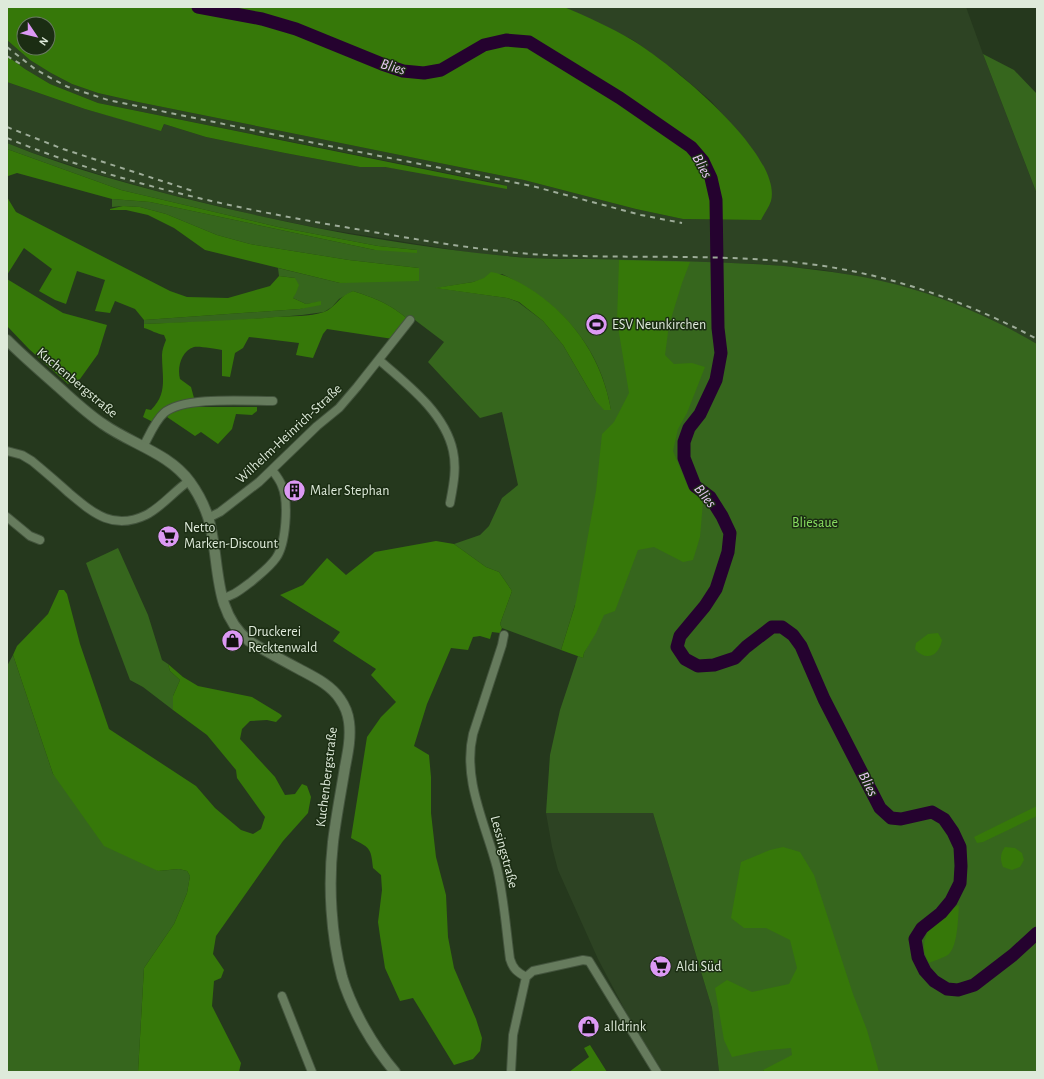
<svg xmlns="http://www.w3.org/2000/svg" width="1044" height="1079" font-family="'Alegreya Sans',sans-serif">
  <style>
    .built { fill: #2d4323 }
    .green { fill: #36661d; fill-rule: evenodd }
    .forest { fill: #367809; fill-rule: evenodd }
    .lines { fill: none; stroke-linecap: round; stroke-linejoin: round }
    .river { stroke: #25022f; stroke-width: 13 }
    .minor-casing { stroke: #43543d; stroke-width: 10 }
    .secondary-casing { stroke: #43543d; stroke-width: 12 }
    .minor { stroke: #667b5d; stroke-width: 8 }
    .secondary { stroke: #667b5d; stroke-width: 10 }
    .rail { stroke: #9dac98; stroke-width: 2; stroke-dasharray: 5 5; stroke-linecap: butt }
    .labels { text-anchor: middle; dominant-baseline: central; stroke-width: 3; stroke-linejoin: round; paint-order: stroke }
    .poi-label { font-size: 14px; fill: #deeada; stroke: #1b2d13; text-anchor: start }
    .street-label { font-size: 14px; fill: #deeada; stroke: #1b2d13 }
    .park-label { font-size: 14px; fill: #87dc60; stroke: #1b2d13 }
    .water-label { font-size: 15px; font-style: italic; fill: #e9c8f6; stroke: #1b2d13 }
  </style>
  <rect width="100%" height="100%" fill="#25381d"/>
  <path class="built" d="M564 7H966L983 54 1037 194V344L992 320 957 305 912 289 871 279 823 270 760 264 532 258 473 253 318 228 255 215 168 194 104 176 33 153 7 143V82L85 109 162 130 164 124 206 137 285 153 360 167H385L507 185 98 103 50 84 25 69 7 56V40L30 60 51 73 72 84 98 93 138 102 524 180 636 209 683 219 761 220 750 146 711 101 678 73 633 40Z
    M546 813H653L712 1008 719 1072H663L635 1029 598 959 558 870 552 847Z"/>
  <path class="green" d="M983 54 1014 70 1037 94V194Z
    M7 143C71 169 138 187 204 203 311 229 420 249 529 258 549 259 569 259 589 259 654 261 719 261 784 266 827 271 870 276 912 289 956 302 998 321 1037 344V1072H779L763 1070 764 1072H719L712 1008 653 813H546L550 755 560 710 578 656 583 658 584 653 588 645 575 605 561 650 502 628 500 624 512 591 499 572 486 567 454 544 480 535 489 526 502 498 518 485 502 412 480 418 428 362 444 342 411 317 408 319C388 303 377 299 353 291L339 299 332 307 324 312 302 315 229 321 144 324V320L300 309 321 302 306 304 293 298 295 278 279 276 278 268 340 283 419 268 349 260 250 244 217 235 166 214 140 207 123 206 112 207V199L150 202 375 250H417L378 246 278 227 121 190 7 149ZM502 274C560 302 600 345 611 410L595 400 563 345 543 321 518 302 507 298 437 288 473 282Z
    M118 548 148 615 162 660 168 664 170 671 180 680 173 696V710L143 687 130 680 86 563Z
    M13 655 53 774 158 871 179 869 187 871 190 876 187 893 174 924 144 968 138 1072H7V666Z"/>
  <path class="forest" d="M7 7H564C586 16 612 28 632 40 669 62 783 154 771 201 769 207 764 214 761 220L683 219 636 209 524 180 138 102 98 93 72 84 51 73 30 60 7 40ZM24 24H48V48H24Z
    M7 56 25 69 50 84 98 103 507 186V189L385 167H360L285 153 206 137 164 124 161 131 85 109 7 82Z
    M7 149 121 190 278 227 378 246 417 250V253L375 250 150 202 112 199 17 173 8 176 7 179Z
    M7 197 16 212 170 291 187 297 228 298 270 286 279 276 295 278 299 285 296 293 293 298 306 304 321 301V305L300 309 144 320 135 309 115 301 110 313 95 311 105 280 77 271 66 304 55 300 39 291 52 269 24 248 7 275Z
    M123 206 140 207 166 214 217 235 250 244 349 260 419 268V281L340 283 205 250 174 228 148 215 126 210H110V209Z
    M619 260 690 262 682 283 669 325 665 355 674 364 692 363 705 367 687 413 678 429 673 451 688 487 703 502 700 537 693 560 683 562 654 547 638 550 615 611 604 615 596 633 584 653 583 658 561 650 576 602 596 491 602 434 614 422 629 393 617 321Z
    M491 272C508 275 521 283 535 292 576 320 603 362 611 410H604L595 400 563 345 543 321 519 302 507 298 435 288 473 282 484 278Z
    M7 279 63 313 107 325 98 354 80 379 68 384 29 349 7 326Z
    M353 291C377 299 388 303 408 319L393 339 327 329 323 334 313 358 296 355 299 343 249 337 243 348 235 353 230 377 222 376V350C215 349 200 346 194 347 181 351 177 368 180 379L191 387 194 398 167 406 153 422 143 417 146 409 151 410C168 393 162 377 162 355 162 350 164 345 166 340L164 335C157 334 151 330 144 328V324C188 322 231 321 275 317 290 316 310 317 324 312 335 308 339 296 353 291Z
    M183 407H257V411L252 415 236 414 232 429 218 444 201 432 195 436 167 417 171 412Z
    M436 541 454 544 486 567 499 572 512 591 500 624 502 628 500 633 492 632 490 639 480 636 473 637 468 650 451 648 427 704 414 746 429 755 431 777V813L436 857 446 895 448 937 454 968 476 1019 482 1038 480 1051 473 1059 454 1065 413 998 400 1001 385 968 380 936 378 922 382 890 381 875 373 868C371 846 369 848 351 838L367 737 381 717 396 702 371 675 376 669 333 641 340 632 280 595 303 585 327 558 346 575 375 552Z
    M59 590H64L67 594 80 644 109 729 196 786 215 808 241 830 253 834 261 829 265 817 237 778 236 770 207 735 173 710V696L180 680 170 671 168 664 183 677 198 686 252 697 280 714 282 716 276 722 267 720 250 721 242 729 240 739 275 777 285 795 295 794 302 784 307 786 311 797 308 813 283 841 216 936 213 954 224 970 221 978 214 981 212 1006 241 1063 239 1072H138L144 968 174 924 187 893 190 876 187 871 179 869 158 871 104 846 53 774 13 655 17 646 48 614Z
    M938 633 942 640C939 656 926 662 915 649L916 643 928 634Z
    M1037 806V816L983 842 977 843 974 837Z
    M783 847 800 852 814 875 853 994 867 1030 879 1072H764L763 1070 792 1055 791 1048 759 1051 732 1057 724 1040 715 988 727 980 752 992 789 984 797 968 790 940 766 928H744L731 918 741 862 770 850Z
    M1005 847 1015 848 1022 853 1024 860 1020 867 1012 870 1003 867C1000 859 1000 854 1005 847Z
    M959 905C958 917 958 945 949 954 944 958 935 960 929 963 927 959 924 953 924 948 923 929 943 912 959 905Z
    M590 1045 607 1072H569L589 1057 584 1048Z"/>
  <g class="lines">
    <path class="river" d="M198 7 262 19 296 29 382 64 403 71 424 73 441 70 484 45 506 40 529 42 620 98 691 147 703 161 711 178 716 200 718 328 721 353 716 380 700 414 689 428 684 442V458L695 486 710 497 722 516 730 533 728 552 716 589 705 606 680 636 677 647 685 659 698 666 714 665 735 658 746 647 772 627H782L793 635 801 646 824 699 880 808 891 818 901 819 932 812 944 819 953 832 960 847 961 866 960 883 951 901 941 913 922 928 915 939 918 957 925 971 934 981 947 989 958 990 974 985 1013 955 1037 933"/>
    <defs>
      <path id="minor" d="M379 360C407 384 445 413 453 451 457 469 453 487 450 503
        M143 447C149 436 155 421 164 413 183 396 247 401 273 401
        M7 451 22 455 32 461C44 471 57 482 69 493 93 513 113 531 146 515 162 507 174 491 189 481
        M7 517 30 536 40 540
        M208 518 220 512 259 482 317 426 339 408 357 387 410 320
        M222 598C234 596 241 589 251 582 260 574 269 568 276 558 286 544 289 502 282 486 280 480 276 475 272 470
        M504 635 502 645 473 734C462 780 486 825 497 868 504 898 506 929 510 959 513 969 517 972 526 977
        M526 977 533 971 583 960 589 961 657 1072
        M282 996 312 1072
        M511 1072 513 1035 526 977"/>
      <path id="secondary" d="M7 340C22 355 38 369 54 383 70 397 85 412 103 424 131 444 169 453 190 482 198 493 204 505 208 517 221 559 211 611 249 641 265 651 282 660 299 669 314 677 331 685 340 699 345 706 348 714 349 722 351 737 348 752 345 767 341 792 336 817 333 842 328 885 331 935 342 977 352 1010 373 1046 395 1072"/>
    </defs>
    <use href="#minor" class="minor-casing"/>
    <use href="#secondary" class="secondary-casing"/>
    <use href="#minor" class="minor"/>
    <use href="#secondary" class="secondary"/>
    <path class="rail" d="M7 47 35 69 47 76 68 87 108 100 339 148 532 186 641 215 682 223
      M7 56 22 65
      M7 127 63 149 196 192
      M7 138C119 184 237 209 356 229 414 239 471 249 530 254 625 260 721 252 817 265 894 276 968 302 1037 339"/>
  </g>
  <defs>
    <symbol id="stadium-disc" viewBox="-11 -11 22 22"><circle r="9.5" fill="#dc99f4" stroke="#1b2d13"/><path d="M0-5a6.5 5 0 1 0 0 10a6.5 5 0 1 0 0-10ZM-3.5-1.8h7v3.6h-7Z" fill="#111"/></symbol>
    <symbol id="building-disc" viewBox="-11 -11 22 22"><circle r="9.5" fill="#dc99f4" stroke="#1b2d13"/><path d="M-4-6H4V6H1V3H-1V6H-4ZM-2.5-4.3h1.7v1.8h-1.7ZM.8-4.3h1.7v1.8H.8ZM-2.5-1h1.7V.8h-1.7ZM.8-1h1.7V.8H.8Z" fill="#111"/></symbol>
    <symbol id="supermarket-disc" viewBox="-11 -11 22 22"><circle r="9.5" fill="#dc99f4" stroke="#1b2d13"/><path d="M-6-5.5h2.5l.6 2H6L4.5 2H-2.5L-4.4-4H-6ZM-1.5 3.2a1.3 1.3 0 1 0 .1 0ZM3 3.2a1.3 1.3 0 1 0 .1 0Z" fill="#111"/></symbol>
    <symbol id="shop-disc" viewBox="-11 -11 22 22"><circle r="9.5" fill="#dc99f4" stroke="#1b2d13"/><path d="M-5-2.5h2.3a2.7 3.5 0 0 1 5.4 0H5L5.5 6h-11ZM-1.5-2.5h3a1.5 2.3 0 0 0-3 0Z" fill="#111"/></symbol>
  </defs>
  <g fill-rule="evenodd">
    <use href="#stadium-disc" x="584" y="312" width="25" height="25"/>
    <use href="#building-disc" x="282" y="478" width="25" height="25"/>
    <use href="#supermarket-disc" x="156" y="524" width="25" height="25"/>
    <use href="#shop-disc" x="220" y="628" width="25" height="25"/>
    <use href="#supermarket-disc" x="648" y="954" width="25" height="25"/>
    <use href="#shop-disc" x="576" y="1014" width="25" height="25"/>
  </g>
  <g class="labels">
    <g class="poi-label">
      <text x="612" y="325">ESV Neunkirchen</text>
      <text x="310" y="491">Maler Stephan</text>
      <text x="184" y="528">Netto<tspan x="184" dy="16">Marken-Discount</tspan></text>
      <text x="248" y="632">Druckerei<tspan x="248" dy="16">Recktenwald</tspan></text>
      <text x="676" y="967">Aldi Süd</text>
      <text x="604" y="1027">alldrink</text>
    </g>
    <g class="street-label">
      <text transform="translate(77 383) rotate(40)">Kuchenbergstraße</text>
      <text transform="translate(289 434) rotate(-43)">Wilhelm-Heinrich-Straße</text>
      <text transform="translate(327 777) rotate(-83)">Kuchenbergstraße</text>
      <text transform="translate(504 852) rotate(75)">Lessingstraße</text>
    </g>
    <g class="park-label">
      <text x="815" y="523">Bliesaue</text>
    </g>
    <g class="water-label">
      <text transform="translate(393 67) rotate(16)">Blies</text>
      <text transform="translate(702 166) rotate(61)">Blies</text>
      <text transform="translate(705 496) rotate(51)">Blies</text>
      <text transform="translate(868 784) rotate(63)">Blies</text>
    </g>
  </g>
  <rect width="1044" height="1079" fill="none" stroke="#deeada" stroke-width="16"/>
  <g transform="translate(36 36) rotate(125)"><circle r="19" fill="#1b2d13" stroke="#697963"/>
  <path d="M0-3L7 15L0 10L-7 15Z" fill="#dc99f4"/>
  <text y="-6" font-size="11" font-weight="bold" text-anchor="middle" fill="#deeada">N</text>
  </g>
</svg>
